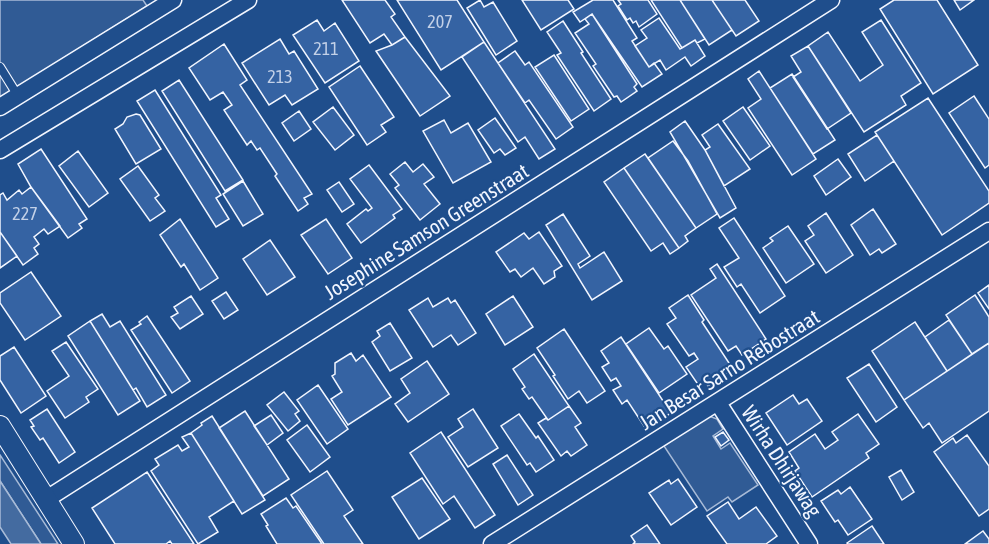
<svg xmlns="http://www.w3.org/2000/svg" width="989" height="544" font-family="'Asap Condensed',sans-serif">
  <style>
    .built { fill: #305b95; stroke: #a8bbd7; stroke-width: 1.5 }
    .water { fill: #446ba0; stroke: #a8bbd7; stroke-width: 1.5 }
    .building { fill: #3563a3; stroke: #f2f6ff; stroke-width: 1.5 }
    .lines { fill: none; stroke-linecap: round; stroke-linejoin: round }
    .service-casing { stroke: #f2f6ff; stroke-width: 10 }
    .minor-casing { stroke: #f2f6ff; stroke-width: 19 }
    .tertiary-casing { stroke: #f2f6ff; stroke-width: 22 }
    .service { stroke: #1f4e8c; stroke-width: 8 }
    .minor { stroke: #1f4e8c; stroke-width: 16 }
    .tertiary { stroke: #1f4e8c; stroke-width: 20 }
    .labels { text-anchor: middle; dominant-baseline: central; stroke-width: 4.5; stroke-linejoin: round; paint-order: stroke }
    .number-label { font-size: 18px; fill: #c3d1e8 }
    .street-label { font-size: 21px; fill: #f2f6ff; stroke: #1f4e8c }
  </style>
  <rect width="100%" height="100%" fill="#1f4e8c"/>
  <path class="built" d="M0 0H143L147 6 0 98Z
    M709 416 717 419 723 429 713 436 721 449 730 443 758 485 732 502 728 497 707 511 664 446Z
    M0 455 58 544H41L0 481Z"/>
  <path class="water" d="M0 481 41 544H11L0 527Z"/>
  <path class="building" d="M342 0H385L395 14 391 17 405 37 392 45 384 34 370 43Z
    M397 0H457L484 42 441 70Z
    M480 0 484 7 493 2 517 41 496 55 467 8Z
    M522 0H568L574 9 541 30Z
    M593 0H613L637 38 632 41 649 67 654 63 662 74 642 87 592 14 580 22 573 12Z
    M618 0H648L657 14 639 27 636 21 633 23 630 18 627 20 618 6 621 4Z
    M651 0H680L705 39 697 43 695 40 682 48Z
    M680 0H712L732 30 709 45Z
    M712 0H745L759 21 736 36Z
    M894 0H937L978 65 933 94 880 9Z
    M954 0H974L960 10Z
    M592 14 637 84 634 87 637 91 621 102 617 96 614 97 593 66 596 64 575 33 589 24 585 19Z
    M659 18 680 49 695 40 705 56 691 66 685 57 666 70 660 60 649 67 635 46 647 38 641 30Z
    M317 20 324 31 335 23 359 61 325 83 293 35Z
    M881 20 921 83 901 96 906 105 864 132 808 46 828 32 860 81 883 65 862 32Z
    M563 21 583 52 581 53 611 99 594 111 557 55 561 53 547 32Z
    M405 37 450 96 420 116 376 51 392 45Z
    M280 39 289 54 294 51 318 89 292 105 285 95 269 105 242 63Z
    M484 42 555 149 539 159 525 137 518 142 462 57Z
    M224 44 247 80 240 85 312 194 304 198 308 204 298 211 275 176 277 174 260 148 257 150 251 141 247 145 224 110 232 105 223 92 210 100 189 68Z
    M808 46 851 113 827 129 793 77 801 72 791 56Z
    M515 51 525 65 529 62 573 127 556 139 529 100 525 103 498 63Z
    M554 55 589 109 571 121 535 67Z
    M360 66 394 117 381 125 386 132 367 145 329 87Z
    M759 71 816 159 792 175 748 108 761 99 748 79Z
    M792 74 835 140 813 154 770 88Z
    M179 80 243 180 225 191 162 91Z
    M155 90 221 195 216 198 229 219 216 227 137 101Z
    M974 96 989 119V165L985 168 949 113Z
    M928 98 989 191V203L942 235 875 132Z
    M333 107 354 135 335 150 313 122Z
    M743 107 770 146 750 160 723 121Z
    M299 111 311 129 294 141 282 123Z
    M136 114 140 115 161 149 136 164 115 129 123 124 127 117Z
    M495 118 516 148 505 155 500 149 494 153 478 130Z
    M444 120 451 133 468 123 491 162 453 183 423 131Z
    M685 121 705 150 736 208 720 218 670 132Z
    M718 124 750 169 724 186 705 150 710 147 702 135Z
    M877 135 894 161 865 181 848 154Z
    M673 141 688 161 717 214 696 228 648 158Z
    M41 149 87 219 79 224 82 228 68 238 31 187 18 164Z
    M78 151 108 193 89 207 59 166Z
    M645 154 696 228 685 236 688 241 679 248 624 168Z
    M838 159 851 177 826 195 814 176Z
    M405 162 413 172 423 164 434 177 424 184 440 204 420 220 395 188 399 185 390 174Z
    M369 165 402 209 393 215 395 218 361 243 347 224 366 209 368 211 372 208 350 179Z
    M138 166 159 195 155 198 165 211 150 221 120 179Z
    M624 168 679 248 670 254 663 243 651 251 604 182Z
    M243 181 263 214 243 226 223 194Z
    M339 182 354 204 342 212 327 190Z
    M31 187 60 226 48 234 44 229 34 237 39 244 34 248 38 254 23 265 0 232V195L3 193 7 200 19 190 22 194Z
    M873 209 896 244 882 253 879 249 870 255 851 225Z
    M826 213 853 255 826 273 805 241 814 235 808 226Z
    M563 214 590 256 578 264 580 268 604 252 622 281 592 300 546 225Z
    M734 218 785 296 760 313 741 284 737 287 724 267 739 258 719 228Z
    M180 219 218 278 200 290 184 264 181 267 160 235Z
    M326 219 352 258 328 274 301 235Z
    M788 226 814 264 786 283 763 248 773 241 770 238Z
    M0 232 17 256 0 268Z
    M539 232 562 266 554 271 555 277 544 284 533 268 521 277 515 269 510 272 496 252 524 233 529 239Z
    M270 240 295 277 267 295 243 259Z
    M717 264 766 339 742 355 736 346 728 351 691 295 716 278 710 269Z
    M31 272 61 316 25 340 0 303V293Z
    M989 285V309L978 293Z
    M226 292 238 310 224 319 212 301Z
    M688 295 704 320 702 322 733 369 708 386 705 381 699 386 686 367 698 359 694 353 689 356 667 324 676 318 669 308Z
    M975 295 989 317V343L972 354 946 315Z
    M191 296 203 314 180 329 171 317 178 313 174 307Z
    M513 296 533 327 505 345 486 314Z
    M428 298 433 307 448 298 451 303 455 300 476 333 458 345 451 335 433 347 409 310Z
    M102 314 110 327 120 321 166 395 147 407 136 388 133 390 90 321Z
    M147 316 190 381 172 393 131 330 141 324 139 322Z
    M949 320 972 354 947 371 925 337Z
    M90 321 140 401 118 415 68 336Z
    M915 322 947 371 904 400 872 351Z
    M390 323 412 358 390 371 372 342 380 336 377 331Z
    M649 328 664 349 668 346 687 374 659 393 626 344Z
    M564 329 605 391 587 403 579 391 568 399 553 376 555 375 537 348Z
    M621 337 671 413 646 429 627 400 622 404 613 390 621 386 616 378 611 381 602 367 609 363 601 351Z
    M66 342 98 389 86 397 89 402 65 418 47 391 69 376 52 351Z
    M989 343V411L942 443 929 423 923 428 904 400Z
    M14 347 46 396 21 413 0 380V356Z
    M351 353 356 361 363 355 391 397 348 425 331 399 342 392 332 376 335 374V363Z
    M534 354 569 406 548 420 532 397 529 399 522 389 525 387 513 369Z
    M427 361 449 394 408 422 395 404 410 393 401 379Z
    M869 364 897 407 876 422 847 378Z
    M318 385 348 429 327 444 297 400Z
    M284 392 299 411 295 414 300 421 288 431 267 405Z
    M793 395 799 404 807 399 822 421 787 445 766 413Z
    M569 406 581 423 575 427 587 445 571 456 567 451 561 456 538 423 546 418 548 420Z
    M47 409 75 452 59 463 43 438 40 440 31 427 34 426 30 420Z
    M473 409 498 448 468 467 448 437 463 427 458 419Z
    M245 411 289 479 263 496 219 428Z
    M519 414 536 438 538 436 554 460 536 472 530 463 527 465 501 426Z
    M858 414 879 444 866 453 869 458 812 497 795 471 799 468 789 452 815 434 825 449 838 440 832 432Z
    M271 415 283 433 267 445 254 426Z
    M212 416 265 500 242 514 191 433 202 425 201 423Z
    M307 425 330 457 310 472 287 440Z
    M441 432 495 515 475 528 454 496 443 504 410 453Z
    M723 432 729 440 721 446 715 437Z
    M191 433 234 501 209 517 218 532 198 544 151 471 159 465 155 459 178 445 182 451 189 447 182 437Z
    M967 435 989 466V509L979 516 934 452 953 438 956 443Z
    M507 455 533 495 518 505 493 464Z
    M901 470 914 492 902 500 889 477Z
    M327 471 353 510 344 516 363 544H324L291 495Z
    M147 472 194 544H172L170 541 166 544H115L92 508Z
    M422 478 450 519 419 539 392 497Z
    M678 479 697 507 671 525 649 493 669 480 671 484Z
    M850 487 872 519 848 535 838 520 835 522 821 501 838 490 841 494Z
    M286 498 293 508 296 506 322 544H277L266 526 268 525 261 514Z
    M728 502 739 519 756 507 777 536 766 544H727L707 516Z
    M647 525 660 544H633L635 542 631 536Z
    M872 526 884 544H848L847 543Z
    M983 531 989 539V544H965Z"/>
  <g class="lines">
    <defs>
      <path id="service" d="M0 67 18 96"/>
      <path id="minor" d="M0 107 173 0
        M0 150 248 0
        M718 403 809 544
        M45 500 831 0
        M492 544 989 231"/>
      <path id="tertiary" d="M0 426 74 544"/>
    </defs>
    <use href="#service" class="service-casing"/>
    <use href="#minor" class="minor-casing"/>
    <use href="#tertiary" class="tertiary-casing"/>
    <use href="#service" class="service"/>
    <use href="#minor" class="minor"/>
    <use href="#tertiary" class="tertiary"/>
  </g>
  <g class="labels">
    <g class="number-label">
      <text x="440" y="21">207</text>
      <text x="326" y="48">211</text>
      <text x="280" y="76">213</text>
      <text x="25" y="213">227</text>
    </g>
    <g class="street-label">
      <text transform="translate(426 231) rotate(-32)">Josephine Samson Greenstraat</text>
      <text transform="translate(729 369) rotate(-32)">Jan Besar Sarno Rebostraat</text>
      <text transform="translate(782 461) rotate(57)">Wirha Dhirjawag</text>
    </g>
  </g>
</svg>
